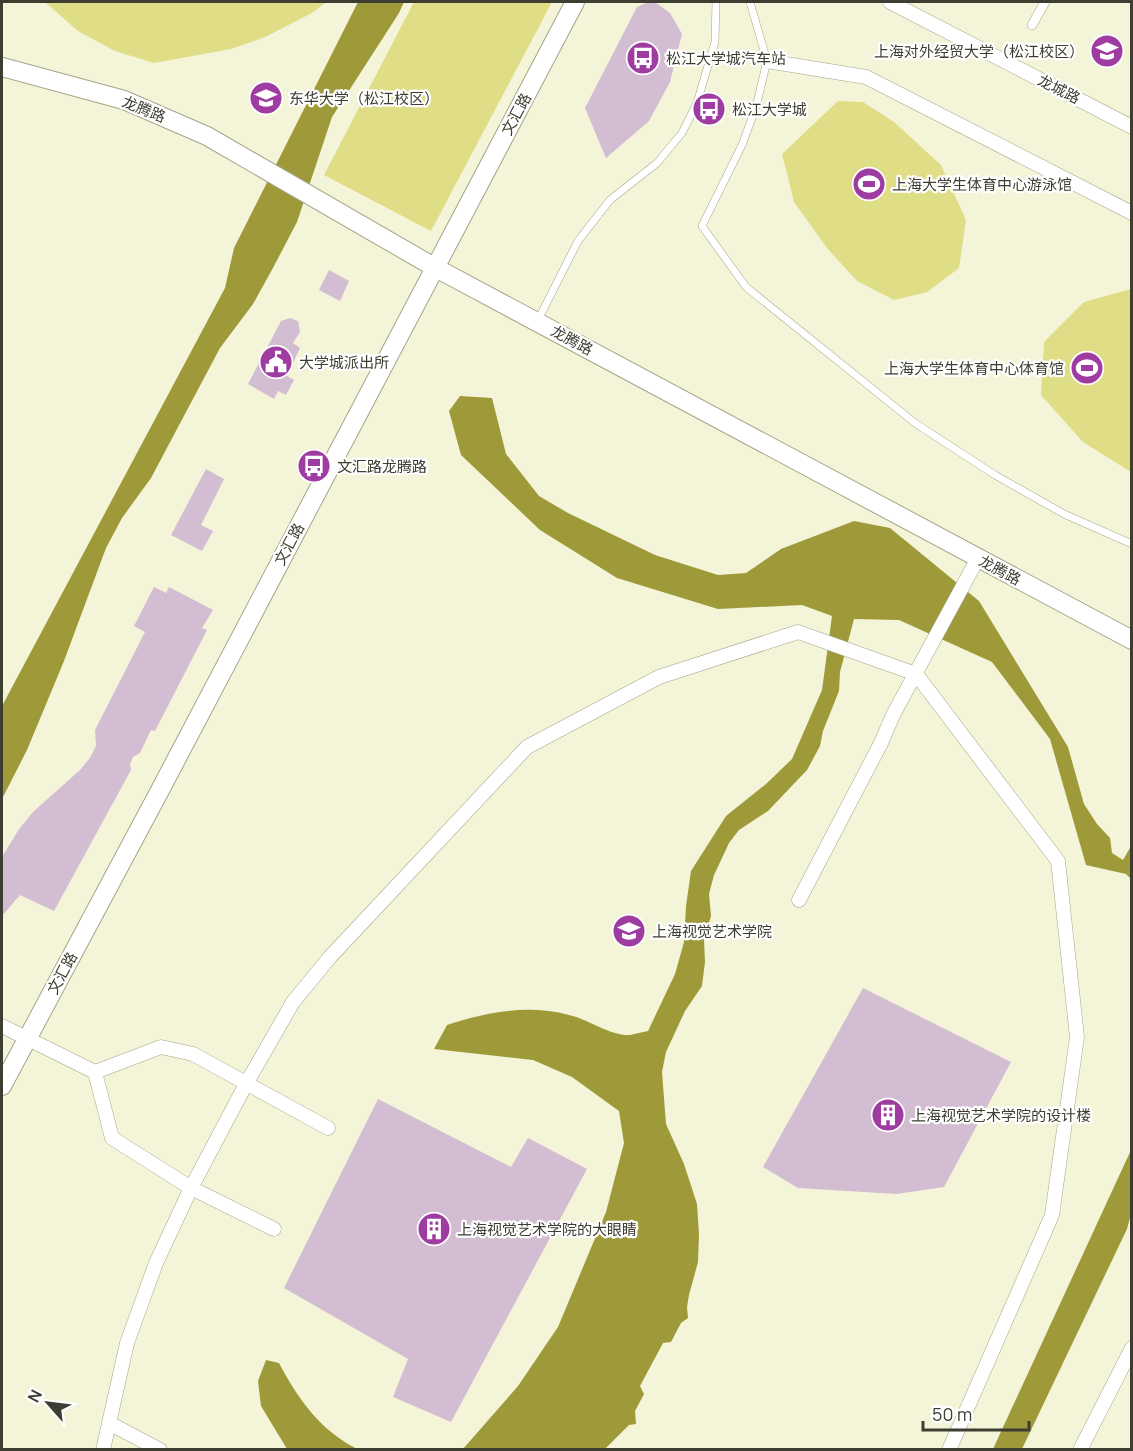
<svg xmlns="http://www.w3.org/2000/svg" width="1133" height="1451" font-family="Manrope,'Noto Sans SC',sans-serif">
  <style>
    .green { fill: #dfdd85 }
    .water { fill: #9e9a3a }
    .building { fill: #d3bdd2 }
    .lines { fill: none; stroke-linecap: round; stroke-linejoin: round }
    .service-casing { stroke: #a5a58a; stroke-width: 8 }
    .pedestrian-casing { stroke: #a5a58a; stroke-width: 10 }
    .minor-casing { stroke: #a5a58a; stroke-width: 15 }
    .secondary-casing { stroke: #a5a58a; stroke-width: 20 }
    .service { stroke: #fff; stroke-width: 7 }
    .pedestrian { stroke: #fff; stroke-width: 9 }
    .minor { stroke: #fff; stroke-width: 14 }
    .secondary { stroke: #fff; stroke-width: 18 }
    .labels { text-anchor: middle; dominant-baseline: central; stroke-width: 4.5; stroke-linejoin: round; paint-order: stroke }
    .poi-label { font-size: 15px; fill: #3d3d32; stroke: #fff; text-anchor: start }
    .street-label { font-size: 15px; fill: #3d3d32; stroke: #fff }
  </style>
  <rect width="100%" height="100%" fill="#f4f4d8"/>
  <path class="green" d="M45 2H326L312 13 265 37 231 49 154 63 115 51 78 31Z
    M414 2H552L431 231 324 175Z
    M838 101 863 102 894 122 941 165 966 220 959 268 927 292 894 300 857 281 827 248 794 202 782 154Z
    M1131 289H1132L1131 472 1083 442 1041 395 1044 342 1084 302Z"/>
  <path class="water" d="M358 2H404L399 13 332 117 297 222 274 266 253 304 220 348 151 478 122 518 106 548 64 661 27 750 2 799V706L225 288 234 248Z
    M460 396 492 398 506 454 539 496 568 513 655 555 718 575 746 573 781 549 854 521 890 528 979 601 1068 747 1084 804 1097 824 1110 838 1112 853 1123 860 1131 846V879L1126 874 1086 865 1050 739 992 662 899 620 854 619 840 672 839 691 823 731 820 746 807 770 768 811 739 830 729 843 714 875 709 894 711 916 704 940 705 962 702 986 685 1011 666 1052 662 1072 666 1124 684 1164 697 1204 699 1234 698 1262 689 1295 687 1307 688 1318 681 1323 671 1342 663 1343 640 1386 644 1394 635 1411 636 1424 629 1425 605 1449H463L518 1386 558 1327 606 1212 624 1143 619 1111 572 1077 533 1060 434 1049 447 1025C486 1012 528 1004 569 1015 588 1019 610 1036 630 1035 636 1034 642 1032 648 1031L675 974 684 942 686 906 691 871 726 816 766 784 792 759 822 690 832 616 802 605 718 609 617 578 540 530 461 455 449 411Z
    M1131 1150V1214L1127 1229 1022 1449H993Z
    M266 1360 279 1363C298 1399 320 1430 357 1449H287L261 1406 258 1381Z"/>
  <path class="building" d="M648 2H655L670 13 682 34 670 82 649 121 606 158 585 108 637 7Z
    M329 270 349 281 340 301 319 290Z
    M290 318 298 321 299 325 300 332 293 343 300 348 287 376 294 380 286 395 278 391 274 399 248 384 281 321Z
    M206 469 224 479 201 525 213 531 202 551 171 535Z
    M154 587 166 593 169 587 213 610 202 628 207 630 155 731 151 730 140 753 133 757 130 764 131 770 54 911 20 895 2 916V857L19 829 33 812 80 770 90 758 96 746 95 730 145 632 134 626Z
    M863 988 1011 1062 944 1187 896 1194 798 1188 763 1167Z
    M378 1099 511 1167 528 1138 587 1169 451 1422 393 1397 408 1359 284 1288Z"/>
  <g class="lines">
    <defs>
      <path id="service" d="M750 2 767 61 756 107 742 145 702 226 746 287 915 423 995 475 1064 514 1132 544
        M537 322 578 241 610 200 657 163 682 133 697 103 715 42 716 2"/>
      <path id="pedestrian" d="M1032 25 1045 2"/>
      <path id="minor" d="M890 2 1132 127
        M767 61 866 77 1132 213
        M799 900 881 743 893 715 978 558
        M2 1026 95 1072 161 1047 193 1054 328 1128
        M95 1072 112 1138 191 1188 274 1229
        M109 1423 160 1450
        M103 1450 127 1343 156 1263 191 1188 246 1084 293 1002 330 957 527 747 659 677 798 632 916 674 1058 861 1077 1037 1052 1215 949 1450
        M1080 1450 1132 1348"/>
      <path id="secondary" d="M2 67 124 100 207 136 434 267 1132 640
        M2 1086 158 794 575 2"/>
    </defs>
    <use href="#service" class="service-casing"/>
    <use href="#pedestrian" class="pedestrian-casing"/>
    <use href="#minor" class="minor-casing"/>
    <use href="#secondary" class="secondary-casing"/>
    <use href="#service" class="service"/>
    <use href="#pedestrian" class="pedestrian"/>
    <use href="#minor" class="minor"/>
    <use href="#secondary" class="secondary"/>
  </g>
  <defs>
    <symbol id="university-disc" viewBox="-11 -11 22 22"><circle r="9.5" fill="#9f3ca2" stroke="#fff"/><path d="M0-5L7-2L0 1L-7-2ZM-4 1L0 2.5L4 1V4Q0 6-4 4Z" fill="#fff"/></symbol>
    <symbol id="bus-disc" viewBox="-11 -11 22 22"><circle r="9.5" fill="#9f3ca2" stroke="#fff"/><path d="M-5-6H5V4H4V6H2V4H-2V6H-4V4H-5ZM-3.5-4V0h7V-4ZM-3.5 1.2v1.5H-2V1.2ZM2 1.2v1.5H3.5V1.2Z" fill="#fff"/></symbol>
    <symbol id="stadium-disc" viewBox="-11 -11 22 22"><circle r="9.5" fill="#9f3ca2" stroke="#fff"/><path d="M0-5a6.5 5 0 1 0 0 10a6.5 5 0 1 0 0-10ZM-3.5-1.8h7v3.6h-7Z" fill="#fff"/></symbol>
    <symbol id="civic-disc" viewBox="-11 -11 22 22"><circle r="9.5" fill="#9f3ca2" stroke="#fff"/><path d="M-.6-6.5H3V-4.5H.6V-3L4-1V1h2V6H-6V1h2V-1L-.6-3ZM-1.2 2.5V6h2.4V2.5Z" fill="#fff"/></symbol>
    <symbol id="building-disc" viewBox="-11 -11 22 22"><circle r="9.5" fill="#9f3ca2" stroke="#fff"/><path d="M-4-6H4V6H1V3H-1V6H-4ZM-2.5-4.3h1.7v1.8h-1.7ZM.8-4.3h1.7v1.8H.8ZM-2.5-1h1.7V.8h-1.7ZM.8-1h1.7V.8H.8Z" fill="#fff"/></symbol>
  </defs>
  <g fill-rule="evenodd">
    <use href="#university-disc" x="1088" y="32" width="38" height="38"/>
    <use href="#bus-disc" x="624" y="39" width="38" height="38"/>
    <use href="#university-disc" x="247" y="79" width="38" height="38"/>
    <use href="#bus-disc" x="690" y="90" width="38" height="38"/>
    <use href="#stadium-disc" x="850" y="165" width="38" height="38"/>
    <use href="#civic-disc" x="257" y="343" width="38" height="38"/>
    <use href="#stadium-disc" x="1068" y="349" width="38" height="38"/>
    <use href="#bus-disc" x="295" y="447" width="38" height="38"/>
    <use href="#university-disc" x="610" y="912" width="38" height="38"/>
    <use href="#building-disc" x="869" y="1096" width="38" height="38"/>
    <use href="#building-disc" x="415" y="1210" width="38" height="38"/>
  </g>
  <g class="labels">
    <g class="poi-label">
      <text x="1084" y="51" text-anchor="end">上海对外经贸大学（松江校区）</text>
      <text x="666" y="58">松江大学城汽车站</text>
      <text x="289" y="98">东华大学（松江校区）</text>
      <text x="732" y="109">松江大学城</text>
      <text x="892" y="184">上海大学生体育中心游泳馆</text>
      <text x="299" y="362">大学城派出所</text>
      <text x="1064" y="368" text-anchor="end">上海大学生体育中心体育馆</text>
      <text x="337" y="466">文汇路龙腾路</text>
      <text x="652" y="931">上海视觉艺术学院</text>
      <text x="911" y="1115">上海视觉艺术学院的设计楼</text>
      <text x="457" y="1229">上海视觉艺术学院的大眼睛</text>
    </g>
    <g class="street-label">
      <text transform="translate(1059 89) rotate(27)">龙城路</text>
      <text transform="translate(144 109) rotate(22)">龙腾路</text>
      <text transform="translate(516 114) rotate(-62)">文汇路</text>
      <text transform="translate(572 340) rotate(28)">龙腾路</text>
      <text transform="translate(289 544) rotate(-62)">文汇路</text>
      <text transform="translate(1000 570) rotate(28)">龙腾路</text>
      <text transform="translate(62 973) rotate(-62)">文汇路</text>
    </g>
  </g>
  <rect width="1133" height="1451" fill="none" stroke="#3d3d32" stroke-width="6"/>
  <g transform="translate(48 1403) rotate(298)" stroke="#ffffff" stroke-width="4.5" paint-order="stroke">
  <path d="M0-4.5L10 22L0 15L-10 22Z" fill="#3d3d32"/>
  <text y="-9" font-size="16" font-weight="bold" text-anchor="middle" fill="#3d3d32">N</text>
  </g>
  <path d="M923 1421v9h106v-9" fill="none" stroke="#3d3d32" stroke-width="3"/>
  <text x="932" y="1421" font-size="18" fill="#3d3d32" stroke="#ffffff" stroke-width="4.5" paint-order="stroke">50 m</text>
</svg>
